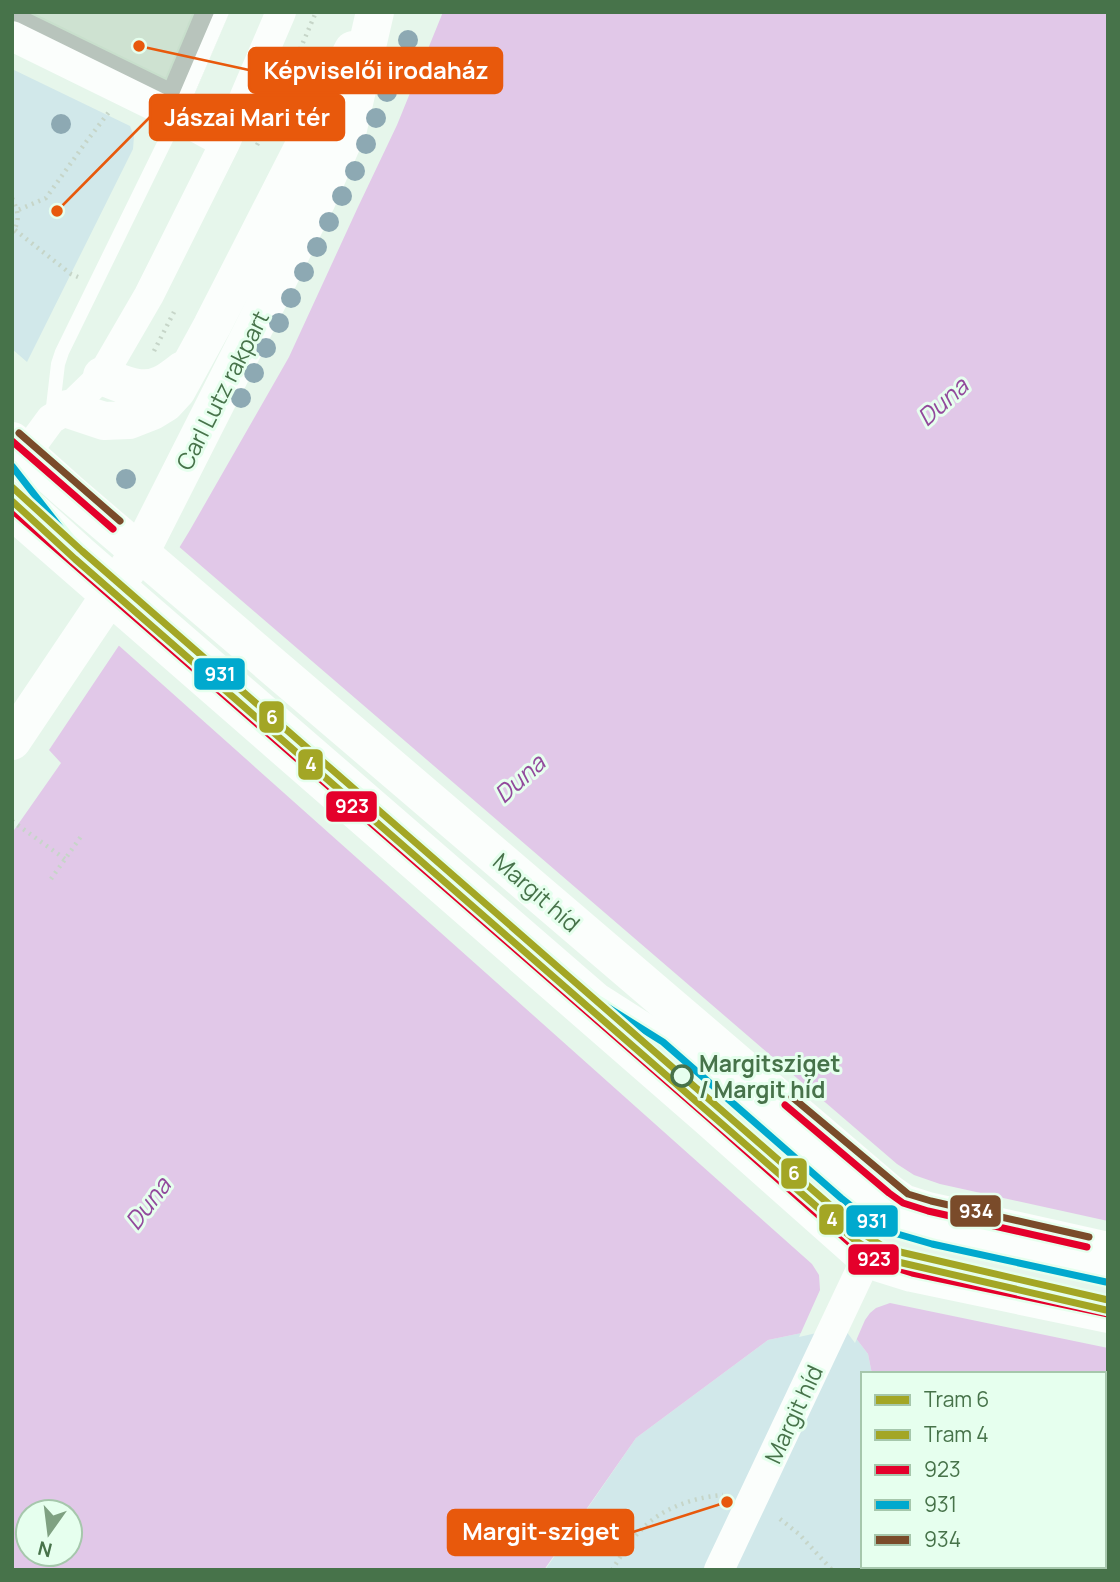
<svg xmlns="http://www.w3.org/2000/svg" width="1120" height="1582" font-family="Manrope,sans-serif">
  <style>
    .green { fill: #d1e8ea }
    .water { fill: #e1c8e8; fill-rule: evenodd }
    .pier { fill: #e6f6eb }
    .shadow { fill: #0003 }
    .building { fill: #cee2d1; stroke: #c8dfcc; stroke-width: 2 }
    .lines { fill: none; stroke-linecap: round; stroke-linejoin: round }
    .path { stroke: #c6d5c8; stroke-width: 4.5; stroke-dasharray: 2 5; stroke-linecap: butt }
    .service { stroke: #fbfefc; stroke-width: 14 }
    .minor { stroke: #fbfefc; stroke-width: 30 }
    .secondary { stroke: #fbfefc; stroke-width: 38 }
    .bus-1-casing { stroke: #e6ffee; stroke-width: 12 }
    .bus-2-casing { stroke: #e6ffee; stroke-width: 12 }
    .bus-3-casing { stroke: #e6ffee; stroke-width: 12 }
    .bus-1 { stroke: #e4002b; stroke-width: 7 }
    .bus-2 { stroke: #00a9ce; stroke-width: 7 }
    .bus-3 { stroke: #7a4b2a; stroke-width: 7 }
    .tram-1-casing { stroke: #e6ffee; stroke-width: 12 }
    .tram-2-casing { stroke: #e6ffee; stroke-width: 12 }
    .tram-1 { stroke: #a3a625; stroke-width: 7 }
    .tram-2 { stroke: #a3a625; stroke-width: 7 }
    .tree { fill: #8da9b3 }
    .stop-dot { fill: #e6ffee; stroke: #47734a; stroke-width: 3.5 }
    .labels { text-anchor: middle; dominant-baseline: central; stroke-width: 6; stroke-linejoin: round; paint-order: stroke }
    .street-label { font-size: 23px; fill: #47734a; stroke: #e6ffee }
    .stop-label { font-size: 23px; font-weight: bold; fill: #47734a; stroke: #e6ffee; text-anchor: start }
    .water-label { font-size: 24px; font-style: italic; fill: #92499c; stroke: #e6ffee }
    .leader { fill: none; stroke: #e8590c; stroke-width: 2.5 }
    .callout-dot { fill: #e8590c; stroke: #e6ffee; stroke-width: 2.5 }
    .callout { fill: #e8590c; stroke: #e8590c; stroke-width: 2.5 }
    .callout-label { font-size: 24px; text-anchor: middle; font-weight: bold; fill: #fff }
    .line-badge { stroke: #e6ffee; stroke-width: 2.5 }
    .badge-label { font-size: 19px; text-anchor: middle; font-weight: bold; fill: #fff }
  </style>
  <rect width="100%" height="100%" fill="#e6f6eb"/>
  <path class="green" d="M12 69 130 126 134 136 133 149 27 362 12 349Z
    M845 1324 868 1354 872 1374H863V1566H909V1570H545L636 1438 768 1340Z"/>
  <path class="water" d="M443 12H1108V1570H909V1566H1104V1374H872L868 1354 845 1324 768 1340 636 1438 544 1570H12V833L61 763 49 750 130 629 190 530 289 357 358 207 397 125ZM28 1512H70V1554H28Z"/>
  <path class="pier" d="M177 545 897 1164 914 1175 940 1184 1108 1221V1348L890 1303 876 1308 870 1313 865 1320 855 1343 843 1327 799 1337 820 1290 819 1275 812 1264 116 643Z"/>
  <path class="shadow" d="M12 12H229L186 113 12 28Z"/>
  <path class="building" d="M29 12H194L166 79Z"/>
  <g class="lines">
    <path class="path" d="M257 145 270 120 316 12
      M12 198C18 210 21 221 12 233
      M12 210H18L46 198 86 142 109 112
      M15 230 71 274 78 277
      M154 351 174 312
      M12 821 65 859
      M51 879 82 835
      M780 1519 799 1534 832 1570
      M612 1570C621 1556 630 1540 642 1529 662 1508 695 1497 723 1495"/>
    <path class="service" d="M52 415 58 364 62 352 177 117 222 12
      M12 477 87 545 603 992 669 1034 848 1190 872 1209 897 1223 934 1234 1108 1272"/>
    <path class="minor" d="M12 36 177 117 225 143
      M12 472 51 419 68 409 102 376 149 295 225 143 281 12
      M719 1570 867 1257"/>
    <path class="secondary" d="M102 376C120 383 141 394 160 385 168 382 176 375 183 370
      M68 409 104 421 129 420 152 411 165 403 177 390 212 326 353 50
      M12 441 69 492 889 1193 903 1203 928 1211 1108 1251
      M12 510 709 1118 860 1252 880 1263 912 1273 1108 1314
      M12 741 145 543 271 294 316 202 348 129 375 12"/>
    <defs>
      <path id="bus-1" d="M12 441 113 529
        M12 510 709 1118 860 1252 880 1263 912 1273 1108 1314
        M785 1105 889 1193 903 1203 928 1211 1087 1247"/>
      <path id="bus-2" d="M12 466 80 553 596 1000 663 1042 841 1198 866 1218 894 1233 932 1244 1106 1282"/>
      <path id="bus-3" d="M19 433 120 521
        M19 502 716 1110 866 1243 884 1253 915 1263 1108 1303
        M792 1097 908 1194 931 1201 1089 1237"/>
    </defs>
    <use href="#bus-1" class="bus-1-casing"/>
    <use href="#bus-2" class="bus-2-casing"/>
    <use href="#bus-3" class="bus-3-casing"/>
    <use href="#bus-1" class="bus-1"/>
    <use href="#bus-2" class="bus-2"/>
    <use href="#bus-3" class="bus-3"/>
    <defs>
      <path id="tram-1" d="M12 487 82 551 862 1233 887 1249 1108 1300"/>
      <path id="tram-2" d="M12 501 75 559 856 1241 885 1259 1106 1310"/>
    </defs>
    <use href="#tram-1" class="tram-1-casing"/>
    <use href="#tram-2" class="tram-2-casing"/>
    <use href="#tram-1" class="tram-1"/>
    <use href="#tram-2" class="tram-2"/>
  </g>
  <g class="tree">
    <circle cx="408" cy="40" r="10"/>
    <circle cx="387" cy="92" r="10"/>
    <circle cx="376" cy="118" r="10"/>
    <circle cx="61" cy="124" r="10"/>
    <circle cx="366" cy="144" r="10"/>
    <circle cx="355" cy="171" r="10"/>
    <circle cx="342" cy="196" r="10"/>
    <circle cx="329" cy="222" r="10"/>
    <circle cx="317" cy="247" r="10"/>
    <circle cx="304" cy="272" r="10"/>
    <circle cx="291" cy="298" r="10"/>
    <circle cx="279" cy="323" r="10"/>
    <circle cx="266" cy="348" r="10"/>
    <circle cx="254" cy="373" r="10"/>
    <circle cx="241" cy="398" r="10"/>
    <circle cx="126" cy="479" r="10"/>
  </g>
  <circle class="stop-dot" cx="682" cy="1076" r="10"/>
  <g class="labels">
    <g class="street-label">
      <text transform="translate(222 390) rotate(-63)">Carl Lutz rakpart</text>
      <text transform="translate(537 892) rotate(41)">Margit híd</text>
      <text transform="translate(793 1414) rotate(-65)">Margit híd</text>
    </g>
    <g class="stop-label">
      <text x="699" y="1063">Margitsziget<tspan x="699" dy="26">/ Margit híd</tspan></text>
    </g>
    <g class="water-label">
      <text transform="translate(942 401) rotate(-42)">Duna</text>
      <text transform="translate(519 778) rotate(-42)">Duna</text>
      <text transform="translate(147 1203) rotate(-53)">Duna</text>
    </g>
  </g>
  <path class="leader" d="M139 46L249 70M57 211L150 117M727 1502L633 1532"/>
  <g class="callout-dot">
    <circle cx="139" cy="46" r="7"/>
    <circle cx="57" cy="211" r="7"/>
    <circle cx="727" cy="1502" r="7"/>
  </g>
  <g class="callout">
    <rect x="249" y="48" width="253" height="45" rx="7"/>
    <rect x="150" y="95" width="194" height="45" rx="7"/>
    <rect x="448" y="1510" width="185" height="45" rx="7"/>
  </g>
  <g class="callout-label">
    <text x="376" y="79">Képviselői irodaház</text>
    <text x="247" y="126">Jászai Mari tér</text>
    <text x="541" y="1540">Margit-sziget</text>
  </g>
  <g class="line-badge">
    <rect x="193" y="657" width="53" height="34" rx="7" fill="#00a9ce"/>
    <rect x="258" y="700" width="27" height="34" rx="7" fill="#a3a625"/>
    <rect x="297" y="748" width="27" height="33" rx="7" fill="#a3a625"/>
    <rect x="325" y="790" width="53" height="33" rx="7" fill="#e4002b"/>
    <rect x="780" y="1157" width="28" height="33" rx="7" fill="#a3a625"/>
    <rect x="949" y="1194" width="53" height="34" rx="7" fill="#7a4b2a"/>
    <rect x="818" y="1203" width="27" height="33" rx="7" fill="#a3a625"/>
    <rect x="845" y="1204" width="54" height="34" rx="7" fill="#00a9ce"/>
    <rect x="847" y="1243" width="53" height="33" rx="7" fill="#e4002b"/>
  </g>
  <g class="badge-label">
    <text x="220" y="681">931</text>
    <text x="272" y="724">6</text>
    <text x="311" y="771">4</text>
    <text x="352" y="813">923</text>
    <text x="794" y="1180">6</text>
    <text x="976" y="1218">934</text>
    <text x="832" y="1226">4</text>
    <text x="872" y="1228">931</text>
    <text x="874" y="1266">923</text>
  </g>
  <rect width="1120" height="1582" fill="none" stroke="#47734a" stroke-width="28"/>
  <rect x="861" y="1372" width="245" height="196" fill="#e6ffee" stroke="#a6c7ac" stroke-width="2"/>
  <rect x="875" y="1395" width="35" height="10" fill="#a3a625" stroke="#a6c7ac" stroke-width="2"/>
  <text x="924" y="1407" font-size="21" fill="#47734a">Tram 6</text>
  <rect x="875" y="1430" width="35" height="10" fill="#a3a625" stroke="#a6c7ac" stroke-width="2"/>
  <text x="924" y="1442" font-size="21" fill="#47734a">Tram 4</text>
  <rect x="875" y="1465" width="35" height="10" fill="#e4002b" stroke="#a6c7ac" stroke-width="2"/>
  <text x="924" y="1477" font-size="21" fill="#47734a">923</text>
  <rect x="875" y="1500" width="35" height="10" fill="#00a9ce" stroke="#a6c7ac" stroke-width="2"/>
  <text x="924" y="1512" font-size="21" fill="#47734a">931</text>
  <rect x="875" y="1535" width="35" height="10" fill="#7a4b2a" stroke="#a6c7ac" stroke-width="2"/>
  <text x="924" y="1547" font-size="21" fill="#47734a">934</text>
  <g transform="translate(49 1533) rotate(194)"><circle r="33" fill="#e6ffee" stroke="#a6c7ac" stroke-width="2"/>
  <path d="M0-5L12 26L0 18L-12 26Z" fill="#7fa182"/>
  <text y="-10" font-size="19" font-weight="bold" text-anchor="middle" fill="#47734a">N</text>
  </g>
</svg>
